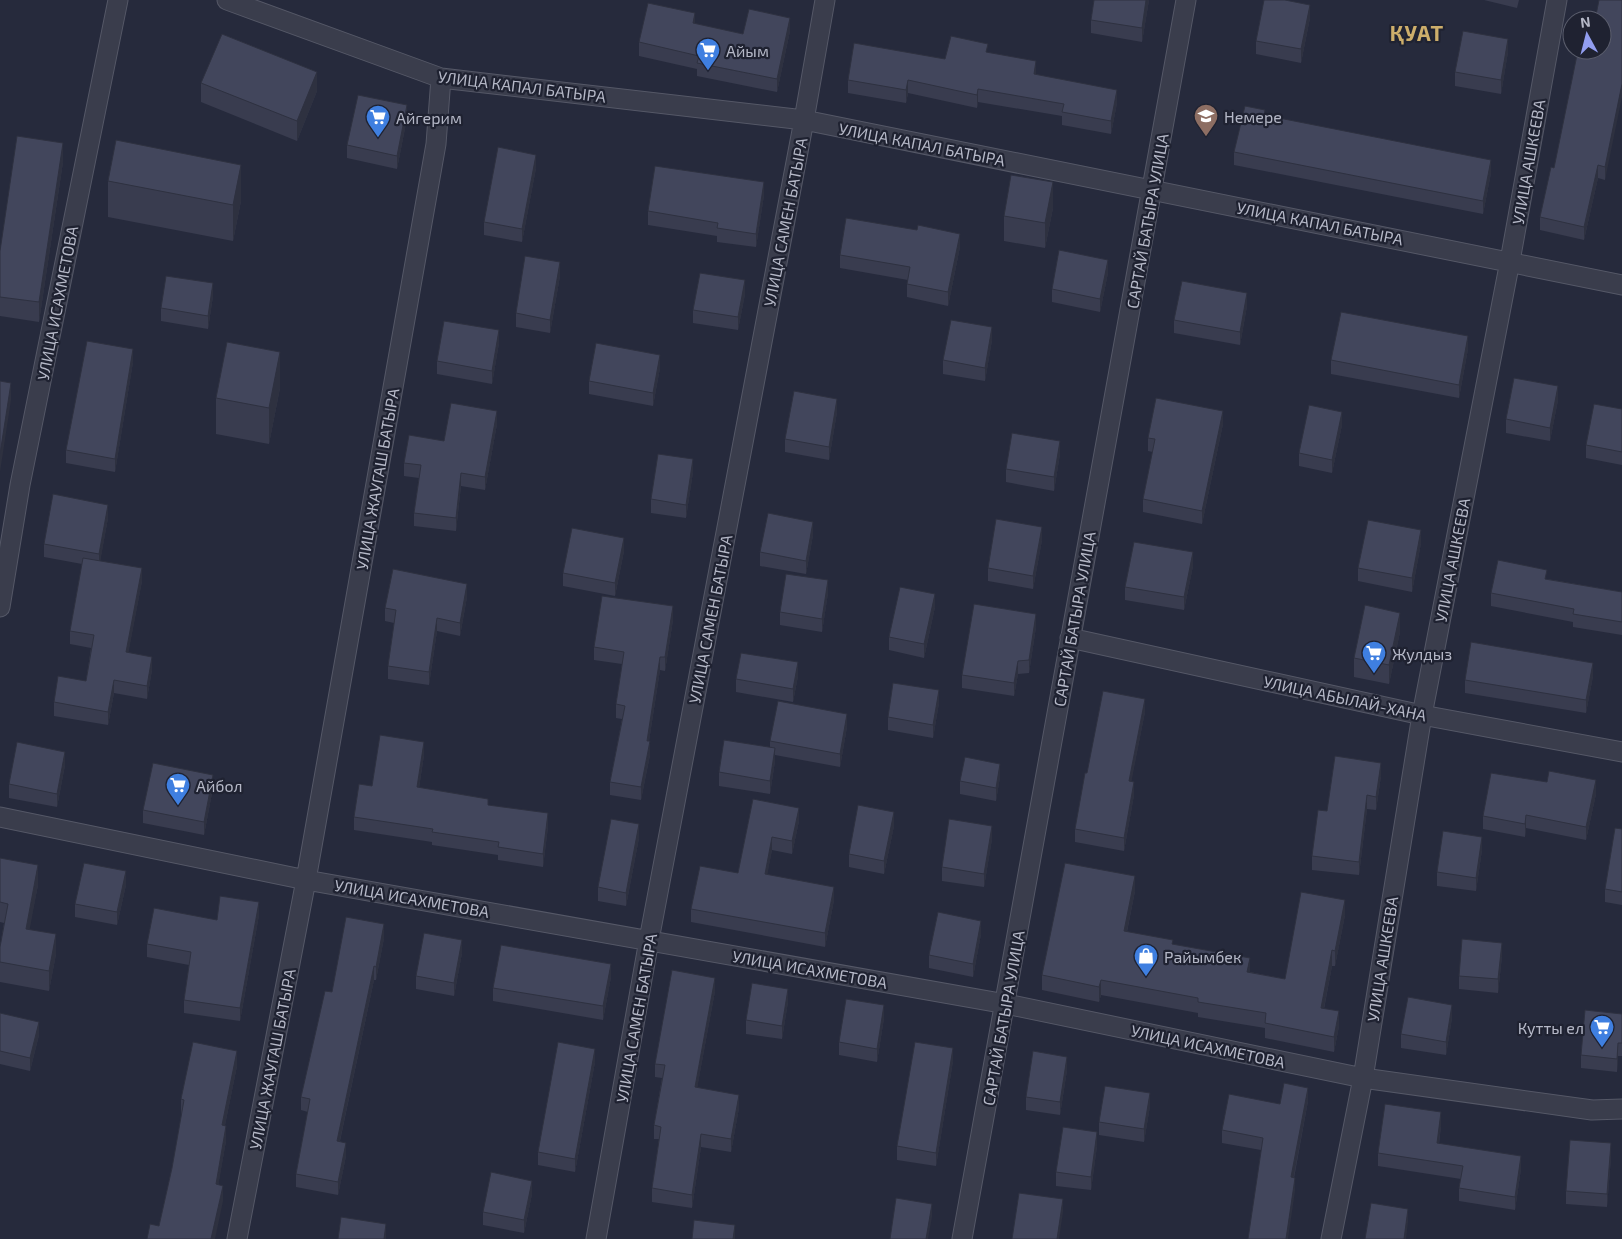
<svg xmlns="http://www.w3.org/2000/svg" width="1622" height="1239" font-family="'Exo 2',sans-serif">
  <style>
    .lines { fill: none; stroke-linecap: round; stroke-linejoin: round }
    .minor-casing { stroke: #555867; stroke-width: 21 }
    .minor { stroke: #3a3d4c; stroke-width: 19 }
    .wall { fill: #393c4f }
    .shaded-wall { fill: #2e3140 }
    .building { fill: #42465c; stroke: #2e3140 }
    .labels { text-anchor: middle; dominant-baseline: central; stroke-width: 4.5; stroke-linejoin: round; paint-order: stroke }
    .poi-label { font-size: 16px; fill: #b5b8c7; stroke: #1f2231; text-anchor: start }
    .street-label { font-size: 16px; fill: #b5b8c7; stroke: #1f2231 }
    .district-label { font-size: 21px; font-weight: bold; letter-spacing: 1px; fill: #cdae6b; stroke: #1f2231 }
  </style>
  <rect width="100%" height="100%" fill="#262a3c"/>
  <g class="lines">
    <defs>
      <path id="minor" d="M227 0 441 78 804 120 1622 285
        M0 607 20 485 118 0
        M1070 638 1422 715 1622 752
        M0 817 306 880 1006 1004 1363 1078 1592 1110 1622 1109
        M237 1239 306 880 436 144 441 78
        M596 1239 649 940 804 120 825 0
        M962 1239 1186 0
        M1331 1239 1363 1078 1422 715 1510 261 1557 0"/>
    </defs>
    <use href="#minor" class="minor-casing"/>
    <use href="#minor" class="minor"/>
  </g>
  <path class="wall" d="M1094 0H1149L1142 42 1091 33V20Z
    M1484 0H1519L1517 8Z
    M1622 0 1605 180 1598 178 1584 240 1540 230V217L1554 168Z
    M1310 18 1301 63 1256 54V41Z
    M695 24 743 34 790 31 777 92 697 76V69L639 56V42Z
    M1508 52 1501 94 1455 86V72Z
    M988 53 1036 74 1117 103 1111 134 1062 125V116L978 102 977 108 908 93 906 103 848 93V80L945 59Z
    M201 83 317 91 297 141 201 102Z
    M1265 115 1491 173 1483 214 1234 165V152Z
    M407 118 397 169 347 158V145Z
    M63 162 39 322 0 316V251Z
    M536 168 522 242 484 235V222Z
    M108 181 241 201 233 241 108 217Z
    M764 195 756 247 717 242V236L648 225V211Z
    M1053 208 1045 248 1004 241V216Z
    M960 247 948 306 907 297V284L908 280 840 268V255Z
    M1108 273 1100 312 1052 302V289Z
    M560 276 550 333 516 327V313Z
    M745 294 738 330 693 323V310Z
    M213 296 208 329 161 321V308Z
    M1247 306 1240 345 1174 333V320Z
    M992 340 985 381 943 374V360Z
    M499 343 492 384 437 374V361Z
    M1468 349 1459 398 1331 374V360Z
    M133 362 115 472 66 463V450Z
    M660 368 653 406 589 394V381Z
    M280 388 269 444 216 434V398Z
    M1558 400 1550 441 1506 433V419Z
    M1622 409V465L1586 458V445Z
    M837 412 829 460 785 452V439Z
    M497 424 485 490 461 486 456 531 414 526V513L419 478 404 476V463L444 441Z
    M1223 424 1202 524 1143 512V499L1153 452 1148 451V438Z
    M1342 425 1332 473 1299 466V453Z
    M1060 454 1054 491 1006 482V469Z
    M693 472 686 518 651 513V499Z
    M108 518 100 561 142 581 128 653 152 670 147 699 114 693 108 725 54 716V702L86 681 91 648 70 644V631L82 564 44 557V544Z
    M813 535 806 574 760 566V552Z
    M1042 540 1033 589 988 581V568Z
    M1421 543 1412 592 1358 581V568Z
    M624 551 615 596 563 586V573Z
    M1193 566 1184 610 1125 600V587Z
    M1547 579 1622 592V635L1573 627V622L1491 606V593Z
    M828 593 822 632 780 625V612Z
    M467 597 460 636 437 631 429 685 388 679V666L394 623 385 621V608Z
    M935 607 924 658 889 650V637Z
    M673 620 665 671 660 670 649 741 650 755 641 800 610 795V782L622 719 616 718V704L622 664 594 660V647Z
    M1036 627 1029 673 1018 674 1014 696 962 688V675Z
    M1400 632 1389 684 1354 677V658Z
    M798 676 793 702 736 692V679Z
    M1593 676 1586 713 1465 693V680Z
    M939 703 933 738 888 730V717Z
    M1145 712 1131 781 1134 795 1124 851 1075 842V829L1087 773Z
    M847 727 840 767 775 755V761L770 794 719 786V772L770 748V741Z
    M424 755 419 788 488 805 548 827 543 867 498 860V855L432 845V842L354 830V817Z
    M65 765 57 807 9 798V784Z
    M1381 776 1376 810 1367 809 1359 875 1312 870V856L1327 811Z
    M1000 777 996 801 960 794V781Z
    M213 788 204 835 143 823V810Z
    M1596 794 1586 840 1526 828 1525 837 1483 829V816Z
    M753 799 799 821 792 854 772 850 767 874 834 900 825 947 691 922V909L738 873Z
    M894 826 884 874 849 867V854Z
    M1622 829V905L1605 902V889Z
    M639 838 626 906 598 901V887Z
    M992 839 984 887 942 881V867Z
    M1482 850 1476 891 1437 886V872Z
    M0 858 38 885 29 929 56 954 49 991 0 982V947L4 923 0 922Z
    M126 885 117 925 75 917V904Z
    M1135 891 1127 932 1173 945 1250 972 1285 979 1345 915 1335 966H1332L1324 1009 1339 1026 1334 1052 1265 1038V1028L1198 1017V1013L1101 995 1099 1002 1042 990V975Z
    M259 915 240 1021 184 1013V1000L189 965 147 957V944L217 920Z
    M981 934 973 977 929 968V955Z
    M384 938 376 980H374L340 1141 346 1156 338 1195 296 1187V1174L308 1112 301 1110V1097L332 992Z
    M462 953 454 996 416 989V976Z
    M1502 956 1498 993 1459 989V976Z
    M611 977 603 1020 493 1001V988Z
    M715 991 697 1088 739 1108 731 1152 701 1147 692 1208 652 1202V1188L659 1139H654V1125L662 1078 655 1077V1064Z
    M788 1002 782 1039 746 1034V1020Z
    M0 1013 39 1035 30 1071 0 1064Z
    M1622 1014V1056H1618L1617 1072 1581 1068V1055Z
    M884 1018 877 1062 839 1055V1042Z
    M1452 1018 1446 1055 1401 1048V1034Z
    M953 1061 936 1166 897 1160V1146Z
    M595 1062 575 1172 538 1165V1152Z
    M237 1066 225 1125 226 1141 218 1185 223 1201 159 1226 172 1168 182 1115H181V1099Z
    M1067 1070 1060 1115 1026 1110V1097Z
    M1308 1101 1294 1178 1295 1191 1261 1150 1222 1143V1130L1280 1104Z
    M1150 1106 1144 1142 1099 1135V1122Z
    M1441 1126 1439 1144 1521 1169 1515 1210 1459 1201V1188L1461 1179 1378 1166V1153Z
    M1097 1146 1091 1190 1056 1186V1172Z
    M1611 1157 1607 1207 1566 1204V1191Z
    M532 1194 524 1233 483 1225V1212Z"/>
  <path class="shaded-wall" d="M1146 0H1149L1142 42V28Z
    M1310 5V18L1301 63V49Z
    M695 13V26L693 23Z
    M790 18V31L777 92V79Z
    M1508 39V52L1501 94V80Z
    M1036 61V74H1034Z
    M317 72V91L297 141V121Z
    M908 80V93L906 103V90Z
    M1622 84V97L1605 180V167Z
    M978 89V102L977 108V95Z
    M1117 90V103L1111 134V121Z
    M407 105V118L397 169V156Z
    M63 143V162L39 322V302Z
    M536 155V168L522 242V229Z
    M1491 160V173L1483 214V201Z
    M241 165V201L233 241V205Z
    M1598 165V178L1584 240V227Z
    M764 182V195L756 247V234Z
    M1053 182V208L1045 248V223Z
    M960 234V247L948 306V292Z
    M1108 260V273L1100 312V299Z
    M560 262V276L550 333V320Z
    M745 280V294L738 330V317Z
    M213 283V296L208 329V316Z
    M1247 293V306L1240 345V332Z
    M992 327V340L985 381V368Z
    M499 330V343L492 384V371Z
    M1468 336V349L1459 398V385Z
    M133 349V362L115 472V459Z
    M280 352V388L269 444V408Z
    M660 355V368L653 406V393Z
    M11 383V400L0 472V454Z
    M1558 386V400L1550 441V428Z
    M837 399V412L829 460V447Z
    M497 411V424L485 490V477Z
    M1223 411V424L1202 524V511Z
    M1342 412V425L1332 473V460Z
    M1060 441V454L1054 491V477Z
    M693 459V472L686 518V505Z
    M461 473V486L456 531V518Z
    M108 505V518L99 568V554Z
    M813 522V535L806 574V561Z
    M1042 527V540L1033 589V576Z
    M1421 530V543L1412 592V578Z
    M624 538V551L615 596V583Z
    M1193 552V566L1184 610V597Z
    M142 568V581L126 666V652Z
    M828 580V593L822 632V619Z
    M467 584V597L460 636V623Z
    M935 594V607L924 658V644Z
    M673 606V620L665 671V657Z
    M1400 613V632L1389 684V665Z
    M1036 614V627L1029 673V660Z
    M437 618V631L429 685V672Z
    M152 657V670L147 699V686Z
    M660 657V670L647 754V741Z
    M1018 661V674L1014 696V683Z
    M798 662V676L793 702V689Z
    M1593 663V676L1586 713V700Z
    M114 680V693L108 725V712Z
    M939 690V703L933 738V725Z
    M1145 699V712L1129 794V781Z
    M847 714V727L840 767V754Z
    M650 741V755L641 800V787Z
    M424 742V755L417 801V787Z
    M775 748V761L770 794V781Z
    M65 752V765L57 807V794Z
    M1381 763V776L1376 810V797Z
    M1000 764V777L996 801V788Z
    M213 775V788L204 835V822Z
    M1596 780V794L1586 840V827Z
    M1134 782V795L1124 851V838Z
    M1367 795V809L1359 875V862Z
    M799 808V821L792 854V841Z
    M894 812V826L884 874V861Z
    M548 813V827L543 867V854Z
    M1526 815V828L1525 837V824Z
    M639 824V838L626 906V893Z
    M992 826V839L984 887V874Z
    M772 837V850L765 887V874Z
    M1482 837V850L1476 891V878Z
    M38 865V885L26 949V929Z
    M126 871V885L117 925V912Z
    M1135 876V891L1124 946V931Z
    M834 887V900L825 947V933Z
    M1345 900V915L1335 966V951Z
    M259 902V915L240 1021V1008Z
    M981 921V934L973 977V964Z
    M384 924V938L376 980V967Z
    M56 934V954L49 991V971Z
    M462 940V953L454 996V983Z
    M1502 943V956L1498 993V979Z
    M1332 950V966L1321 1023V1008Z
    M1250 958V973L1247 972Z
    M611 964V977L603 1020V1006Z
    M374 966V980L337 1154V1141Z
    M715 978V991L695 1100V1087Z
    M1101 980V995L1099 1002V987Z
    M788 989V1002L782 1039V1026Z
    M884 1005V1018L877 1062V1049Z
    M1452 1005V1018L1446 1055V1042Z
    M1339 1011V1026L1334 1052V1037Z
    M39 1022V1035L30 1071V1058Z
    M1618 1043V1056L1617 1072V1059Z
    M953 1048V1061L936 1166V1153Z
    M595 1049V1062L575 1172V1159Z
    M237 1051V1066L222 1140V1125Z
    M1067 1057V1070L1060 1115V1102Z
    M1308 1088V1101L1291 1191V1177Z
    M1150 1093V1106L1144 1142V1129Z
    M739 1095V1108L731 1152V1139Z
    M1441 1112V1126L1437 1156V1143Z
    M226 1126V1141L216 1199V1184Z
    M1097 1132V1146L1091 1190V1177Z
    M701 1134V1147L692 1208V1195Z
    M346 1143V1156L338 1195V1182Z
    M1611 1143V1157L1607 1207V1194Z
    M1521 1156V1169L1515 1210V1197Z
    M1295 1178V1191L1288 1239H1286Z
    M532 1181V1194L524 1233V1220Z
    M223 1186V1201L215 1239H211Z
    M1063 1199V1212L1059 1239H1057Z
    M932 1204V1217L928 1239H926Z
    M1408 1209V1222L1406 1239H1404Z
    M386 1224V1239H384Z
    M735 1225V1239H733Z"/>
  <path class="building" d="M1094 0H1146L1142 28 1091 20Z
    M1264 0H1285L1310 5 1301 49 1256 41Z
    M1599 0H1622V84L1605 167 1598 165 1584 227 1540 217 1551 167 1554 168 1578 50H1602V20H1595Z
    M648 3 695 13 693 23 743 34 749 9 790 18 777 79 697 63 699 56 639 42Z
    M1463 31 1508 39 1501 80 1455 72Z
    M222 34 317 72 297 121 201 83Z
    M951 36 988 44 986 52 1036 61 1034 74 1117 90 1111 121 1062 112 1064 104 978 89 977 95 908 80 906 90 848 80 854 43 945 59Z
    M358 95 407 105 397 156 347 145Z
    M1245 106 1265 110 1264 115 1491 160 1483 201 1234 152Z
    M17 136 63 143 39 302 0 297V251Z
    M116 140 241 165 233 205 108 181Z
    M498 147 536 155 522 229 484 222Z
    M655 166 764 182 756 234 717 228 718 223 648 211Z
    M1011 175 1053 182 1045 223 1004 216Z
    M846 218 917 230 918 225 960 234 948 292 907 284 910 267 840 255Z
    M1059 250 1108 260 1100 299 1052 289Z
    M525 256 560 262 550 320 516 313Z
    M700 273 745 280 738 317 693 310Z
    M166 276 213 283 208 316 161 308Z
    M1182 281 1247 293 1240 332 1174 320Z
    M1341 312 1468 336 1459 385 1331 360Z
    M951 320 992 327 985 368 943 360Z
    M444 321 499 330 492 371 437 361Z
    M87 341 133 349 115 459 66 450Z
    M227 342 280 352 269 408 216 398Z
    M596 343 660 355 653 393 589 381Z
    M1514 378 1558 386 1550 428 1506 419Z
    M0 381 11 383 0 454Z
    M794 391 837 399 829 447 785 439Z
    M1156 398 1223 411 1202 511 1143 499 1155 439 1148 438Z
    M451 403 497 411 485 477 461 473 456 518 414 513 421 465 404 463 409 435 444 441Z
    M1594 404 1622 409V452L1586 445Z
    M1309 405 1342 412 1332 460 1299 453Z
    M1012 433 1060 441 1054 477 1006 469Z
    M658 454 693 459 686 505 651 499Z
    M53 494 108 505 99 554 44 544Z
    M768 513 813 522 806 561 760 552Z
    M996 519 1042 527 1033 576 988 568Z
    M1368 520 1421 530 1412 578 1358 568Z
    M572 528 624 538 615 583 563 573Z
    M1134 542 1193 552 1184 597 1125 587Z
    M83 558 142 568 126 652 152 657 147 686 114 680 108 712 54 702 58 676 86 681 94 635 70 631Z
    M1498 560 1547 570 1545 579 1622 592V622L1573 614 1574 609 1491 593Z
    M393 569 467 584 460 623 437 618 429 672 388 666 396 610 385 608Z
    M786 574 828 580 822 619 780 612Z
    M900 587 935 594 924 644 889 637Z
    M602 596 673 606 665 657H660L647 741H650L641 787 610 782 625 706 616 704 624 652 594 647Z
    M974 604 1036 614 1029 660 1018 661 1014 683 962 675Z
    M1365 605 1400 613 1389 665 1354 658Z
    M1471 642 1593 663 1586 700 1465 680Z
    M741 653 798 662 793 689 736 679Z
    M893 683 939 690 933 725 888 717Z
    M1103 691 1145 699 1129 781 1134 782 1124 838 1075 829 1085 773H1087Z
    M778 701 847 714 840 754 770 741Z
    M380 735 424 742 417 787 488 799V805L548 813 543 854 498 847 499 842 432 832 433 829 354 817 359 784 372 786Z
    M724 740 775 748 770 781 719 772Z
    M17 742 65 752 57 794 9 784Z
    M1335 756 1381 763 1376 797 1367 795 1359 862 1312 856 1318 810 1327 811Z
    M965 757 1000 764 996 788 960 781Z
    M153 763 213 775 204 822 143 810Z
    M1549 771 1596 780 1586 827 1526 815 1525 824 1483 816 1491 773 1547 782Z
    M753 799 799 808 792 841 772 837 765 874 834 887 825 933 691 909 700 866 738 873Z
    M858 805 894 812 884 861 849 854Z
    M611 819 639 824 626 893 598 887Z
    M949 819 992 826 984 874 942 867Z
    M1615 828 1622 829V892L1605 889Z
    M1443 831 1482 837 1476 878 1437 872Z
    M0 858 38 865 26 929 56 934 49 971 0 962V947L8 904 0 902Z
    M84 863 126 871 117 912 75 904Z
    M1065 863 1135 876 1124 931 1173 940 1172 944 1250 958 1247 972 1285 979 1301 892 1345 900 1335 951 1332 950 1321 1008 1339 1011 1334 1037 1265 1023 1266 1013 1198 1002V998L1101 980 1099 987 1042 975Z
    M220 896 259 902 240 1008 184 1000 191 952 147 944 154 908 217 920Z
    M938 912 981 921 973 964 929 955Z
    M346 917 384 924 376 967 374 966 337 1141 346 1143 338 1182 296 1174 310 1099 301 1097 325 991 332 992Z
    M424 933 462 940 454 983 416 976Z
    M1462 939 1502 943 1498 979 1459 976Z
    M501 945 611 964 603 1006 493 988Z
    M672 970 715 978 695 1087 739 1095 731 1139 701 1134 692 1195 652 1188 661 1127 654 1125 665 1065 655 1064Z
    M752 983 788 989 782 1026 746 1020Z
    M1408 997 1452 1005 1446 1042 1401 1034Z
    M846 999 884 1005 877 1049 839 1042Z
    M1585 1010 1622 1014V1043H1618L1617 1059 1581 1055Z
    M0 1013 39 1022 30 1058 0 1051Z
    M193 1042 237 1051 222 1125 226 1126 216 1184 223 1186 211 1239H147L150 1224 159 1226 172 1168 184 1100 181 1099Z
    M558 1042 595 1049 575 1159 538 1152Z
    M915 1042 953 1048 936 1153 897 1146Z
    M1033 1051 1067 1057 1060 1102 1026 1097Z
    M1284 1083 1308 1088 1291 1177 1295 1178 1286 1239H1248L1263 1138 1222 1130 1229 1094 1280 1104Z
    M1105 1086 1150 1093 1144 1129 1099 1122Z
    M1385 1104 1441 1112 1437 1143 1521 1156 1515 1197 1459 1188 1463 1166 1378 1153Z
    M1063 1127 1097 1132 1091 1177 1056 1172Z
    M1570 1140 1611 1143 1607 1194 1566 1191Z
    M491 1172 532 1181 524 1220 483 1212Z
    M1019 1193 1063 1199 1057 1239H1012Z
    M896 1198 932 1204 926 1239H890Z
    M1371 1203 1408 1209 1404 1239H1365Z
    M341 1217 386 1224 384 1239H338Z
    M694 1220 735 1225 733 1239H692Z"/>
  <defs>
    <symbol id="supermarket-pin" viewBox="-11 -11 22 30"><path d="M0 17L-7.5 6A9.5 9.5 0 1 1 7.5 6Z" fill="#3f7fe0" stroke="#1f2231"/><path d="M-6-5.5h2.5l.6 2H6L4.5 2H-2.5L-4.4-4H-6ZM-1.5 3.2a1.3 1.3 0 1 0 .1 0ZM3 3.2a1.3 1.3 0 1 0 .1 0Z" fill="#fff"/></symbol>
    <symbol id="school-pin" viewBox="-11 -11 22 30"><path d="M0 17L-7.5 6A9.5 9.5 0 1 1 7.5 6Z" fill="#8d6e63" stroke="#1f2231"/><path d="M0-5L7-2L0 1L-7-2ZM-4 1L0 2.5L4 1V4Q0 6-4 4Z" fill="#fff"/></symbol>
    <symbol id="shop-pin" viewBox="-11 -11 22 30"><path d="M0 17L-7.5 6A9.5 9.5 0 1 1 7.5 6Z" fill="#3f7fe0" stroke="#1f2231"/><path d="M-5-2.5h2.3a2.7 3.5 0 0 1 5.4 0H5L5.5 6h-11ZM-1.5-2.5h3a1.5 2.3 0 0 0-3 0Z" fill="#fff"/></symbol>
  </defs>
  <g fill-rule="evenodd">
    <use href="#supermarket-pin" x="694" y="36" width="28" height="38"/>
    <use href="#school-pin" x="1192" y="102" width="28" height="38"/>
    <use href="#supermarket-pin" x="364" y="103" width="28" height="38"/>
    <use href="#supermarket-pin" x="1360" y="639" width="28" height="38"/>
    <use href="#supermarket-pin" x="164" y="771" width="28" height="38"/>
    <use href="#shop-pin" x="1132" y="942" width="28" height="38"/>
    <use href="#supermarket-pin" x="1588" y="1013" width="28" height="38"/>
  </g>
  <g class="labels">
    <g class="poi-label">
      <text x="726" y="50">Айым</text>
      <text x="1224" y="116">Немере</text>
      <text x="396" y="117">Айгерим</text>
      <text x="1392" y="653">Жулдыз</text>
      <text x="196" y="785">Айбол</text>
      <text x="1164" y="956">Райымбек</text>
      <text x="1584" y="1027" text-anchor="end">Кутты ел</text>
    </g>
    <g class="street-label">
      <text transform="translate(522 86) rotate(7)">УЛИЦА КАПАЛ БАТЫРА</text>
      <text transform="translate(922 144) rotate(11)">УЛИЦА КАПАЛ БАТЫРА</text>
      <text transform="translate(1528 162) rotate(-80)">УЛИЦА АШКЕЕВА</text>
      <text transform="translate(1147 221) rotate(-80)">САРТАЙ БАТЫРА УЛИЦА</text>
      <text transform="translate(785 222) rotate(-79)">УЛИЦА САМЕН БАТЫРА</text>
      <text transform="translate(1320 223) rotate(11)">УЛИЦА КАПАЛ БАТЫРА</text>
      <text transform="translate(57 303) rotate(-79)">УЛИЦА ИСАХМЕТОВА</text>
      <text transform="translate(377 479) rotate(-80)">УЛИЦА ЖАУГАШ БАТЫРА</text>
      <text transform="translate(1452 560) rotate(-79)">УЛИЦА АШКЕЕВА</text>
      <text transform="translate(710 619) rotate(-79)">УЛИЦА САМЕН БАТЫРА</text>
      <text transform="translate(1074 619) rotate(-80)">САРТАЙ БАТЫРА УЛИЦА</text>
      <text transform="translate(1345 698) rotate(12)">УЛИЦА АБЫЛАЙ-ХАНА</text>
      <text transform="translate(412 898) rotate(10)">УЛИЦА ИСАХМЕТОВА</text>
      <text transform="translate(1382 959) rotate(-81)">УЛИЦА АШКЕЕВА</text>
      <text transform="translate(810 969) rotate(10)">УЛИЦА ИСАХМЕТОВА</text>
      <text transform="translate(636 1018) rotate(-80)">УЛИЦА САМЕН БАТЫРА</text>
      <text transform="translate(1003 1018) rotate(-80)">САРТАЙ БАТЫРА УЛИЦА</text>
      <text transform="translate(1208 1046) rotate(12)">УЛИЦА ИСАХМЕТОВА</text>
      <text transform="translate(272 1059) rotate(-79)">УЛИЦА ЖАУГАШ БАТЫРА</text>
    </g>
    <g class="district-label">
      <text x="1417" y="32">ҚУАТ</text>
    </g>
  </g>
  <g transform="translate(1587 35) rotate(353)"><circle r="24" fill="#1f2231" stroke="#5b5e6d"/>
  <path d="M0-4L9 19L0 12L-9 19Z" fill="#929ef0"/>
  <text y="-8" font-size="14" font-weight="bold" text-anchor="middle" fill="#b5b8c7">N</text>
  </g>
</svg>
